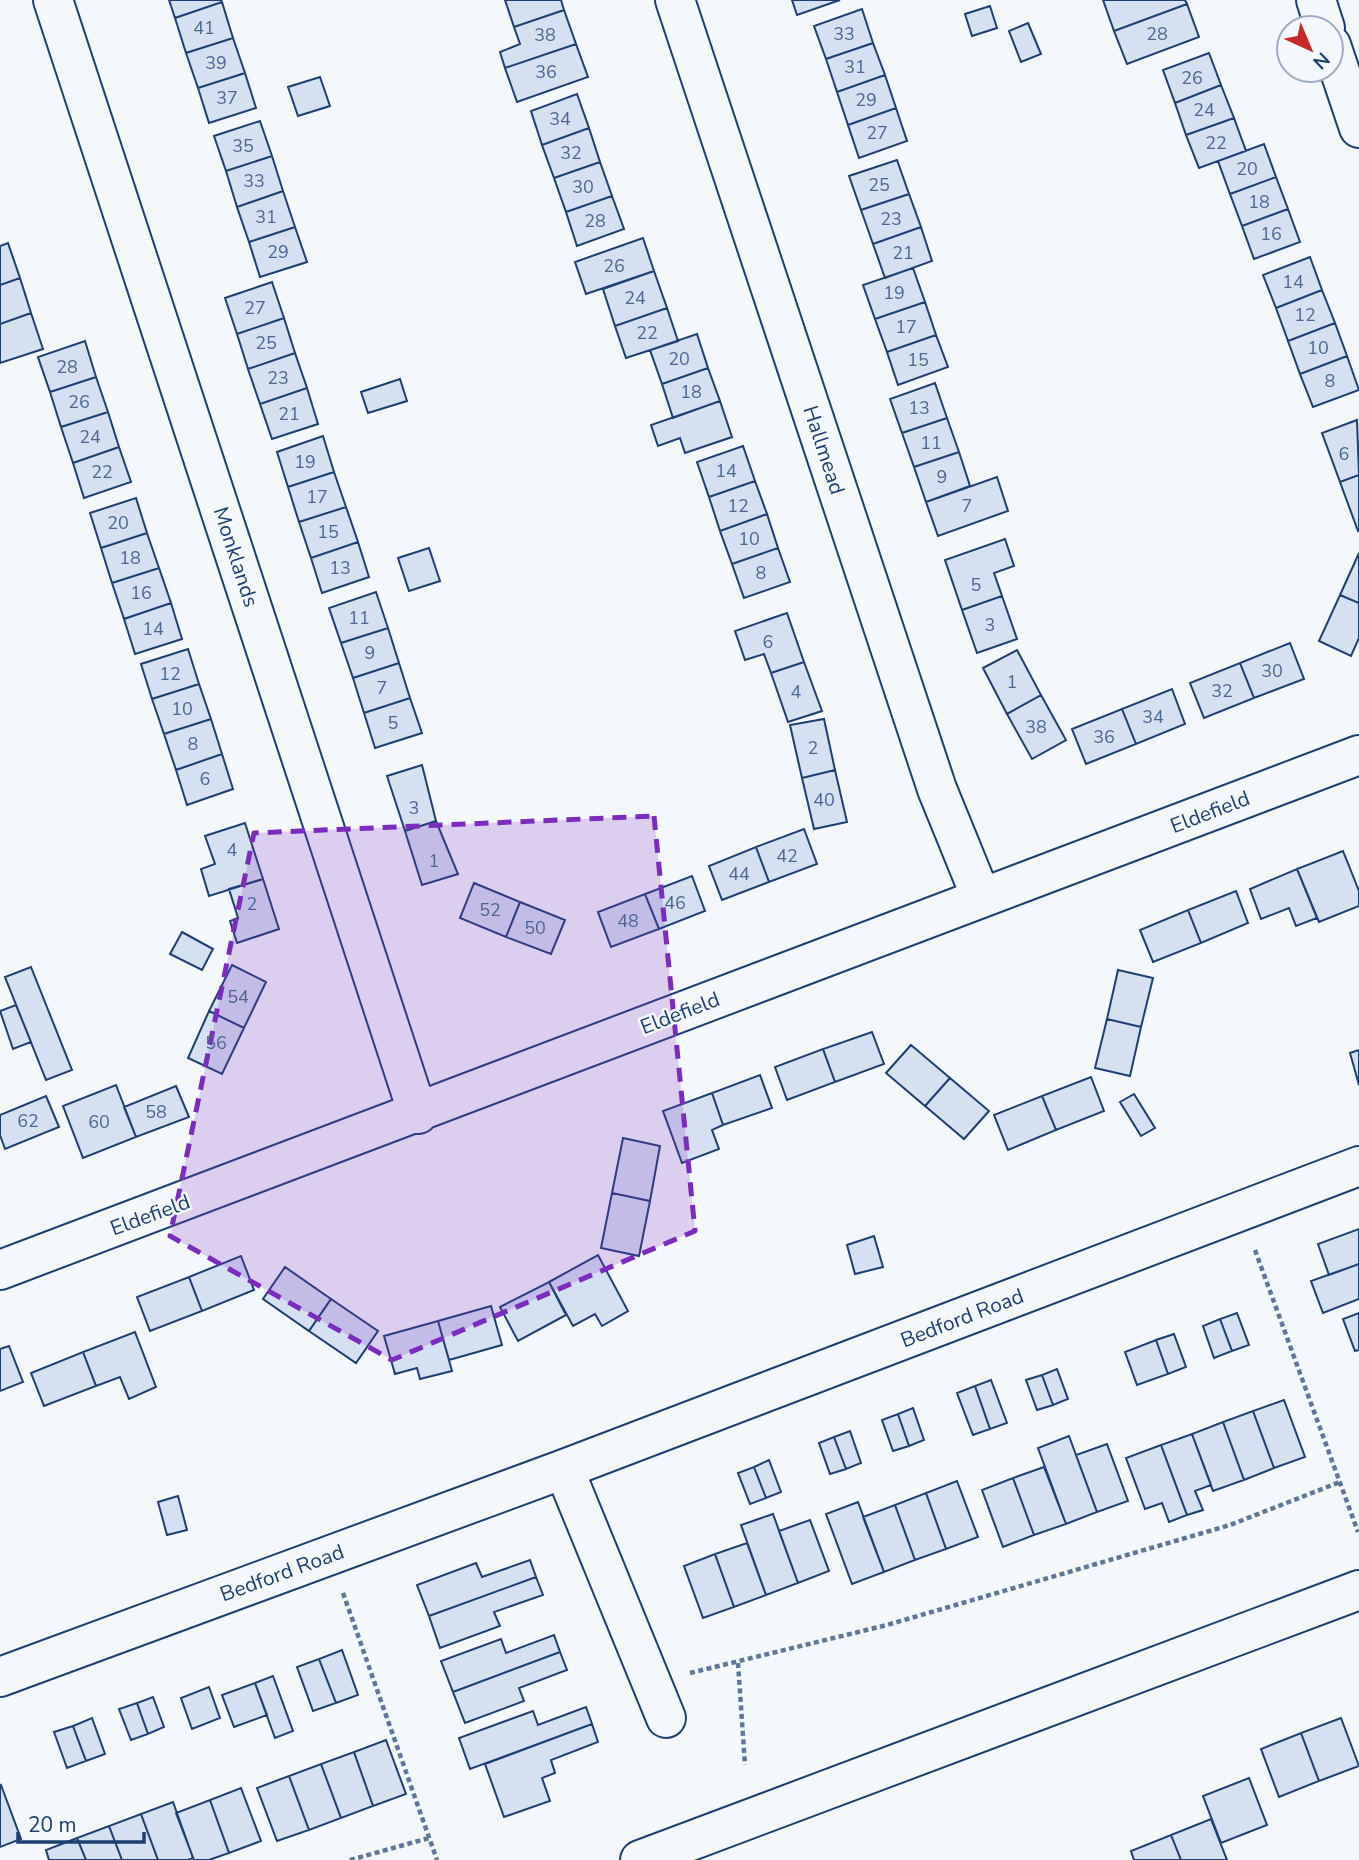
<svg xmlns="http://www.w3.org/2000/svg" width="1359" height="1860" font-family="'Nunito Sans',sans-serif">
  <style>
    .building { fill: #d5e0f0; stroke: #1d3f73; stroke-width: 2 }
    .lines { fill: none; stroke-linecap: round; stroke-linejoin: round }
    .minor-casing { stroke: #1d3f73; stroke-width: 42 }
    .tertiary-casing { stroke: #1d3f73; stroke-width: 42 }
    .path { stroke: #5e769c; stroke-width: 4.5; stroke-dasharray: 5 3.5; stroke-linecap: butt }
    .minor { stroke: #f4f7fb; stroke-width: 38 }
    .tertiary { stroke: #f4f7fb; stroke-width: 38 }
    .marked { fill: #7b2cbf; fill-opacity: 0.2; stroke: #7b2cbf; stroke-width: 5; stroke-dasharray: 14 9; stroke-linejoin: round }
    .labels { text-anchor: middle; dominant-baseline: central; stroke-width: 5; stroke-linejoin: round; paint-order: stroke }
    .number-label { font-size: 18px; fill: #4b6792 }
    .street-label { font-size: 21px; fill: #1d3f73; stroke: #f4f7fb }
  </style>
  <rect width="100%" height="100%" fill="#f4f7fb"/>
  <path class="building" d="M169 0H221L222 2 175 18Z
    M505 0H561L564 10 514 27Z
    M792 0H840L797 15Z
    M1103 0H1185L1187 4 1114 31Z
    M222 2 233 38 186 53 175 18Z
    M1187 4 1199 37 1127 64 1114 31Z
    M990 6 997 28 972 36 965 14Z
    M862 9 873 43 826 59 814 26Z
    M564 10 576 44 505 68 500 52 520 44 514 27Z
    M1028 23 1041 54 1021 62 1009 31Z
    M233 38 245 73 198 88 186 53Z
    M873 43 885 75 837 92 826 59Z
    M576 44 588 77 517 102 505 68Z
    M1209 53 1221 85 1175 103 1163 70Z
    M245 73 256 108 209 123 198 88Z
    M885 75 896 108 848 125 837 92Z
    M320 77 330 106 298 116 288 87Z
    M1221 85 1234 118 1186 135 1175 103Z
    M577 94 589 128 542 145 531 111Z
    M896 108 907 141 859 158 848 125Z
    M1234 118 1246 151 1199 168 1186 135Z
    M260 121 272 156 226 171 214 136Z
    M589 128 600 162 554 178 542 145Z
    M1264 144 1276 177 1230 194 1218 161Z
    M272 156 283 191 237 207 226 171Z
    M897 160 909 194 861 210 849 176Z
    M600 162 612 196 566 212 554 178Z
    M1276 177 1288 209 1242 226 1230 194Z
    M283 191 295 227 249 242 237 207Z
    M909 194 921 227 873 244 861 210Z
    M612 196 624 229 577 246 566 212Z
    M1288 209 1300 242 1254 259 1242 226Z
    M295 227 307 262 260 277 249 242Z
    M921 227 932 261 885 278 873 244Z
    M643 238 654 271 586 294 575 262Z
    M8 243 20 278 0 285V246Z
    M1310 257 1322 290 1276 308 1263 275Z
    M913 268 925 302 875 319 863 285Z
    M654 271 667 308 615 326 603 289Z
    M20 278 31 313 0 324V285Z
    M272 282 284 318 237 334 225 298Z
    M1322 290 1335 323 1288 341 1276 308Z
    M925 302 936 335 887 352 875 319Z
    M667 308 678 341 626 358 615 326Z
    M31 313 43 349 0 363V324Z
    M284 318 295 353 248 369 237 334Z
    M1335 323 1347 356 1300 374 1288 341Z
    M697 334 708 368 662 384 650 350Z
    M936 335 948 367 898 385 887 352Z
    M85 341 96 377 50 392 38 357Z
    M295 353 307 388 260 404 248 369Z
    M1347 356 1359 390 1313 407 1300 374Z
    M708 368 720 401 673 418 662 384Z
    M96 377 108 412 61 427 50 392Z
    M400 379 407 401 368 413 361 392Z
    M935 383 947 418 902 433 890 399Z
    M307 388 318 424 272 439 260 404Z
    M720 401 732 437 685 453 680 438 658 446 651 425Z
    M108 412 119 447 73 463 61 427Z
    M947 418 959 452 914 467 902 433Z
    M1357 420 1359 475 1340 482 1322 433Z
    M323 436 334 472 288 487 277 452Z
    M743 446 755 481 709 497 697 462Z
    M119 447 131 482 84 498 73 463Z
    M959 452 970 486 926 502 914 467Z
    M334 472 346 507 299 522 288 487Z
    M1359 475V530L1358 531 1340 482Z
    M997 477 1008 511 938 536 926 502Z
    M755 481 767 514 720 531 709 497Z
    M136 498 147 533 101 548 90 513Z
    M346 507 358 542 311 558 299 522Z
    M767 514 778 548 732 564 720 531Z
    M147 533 159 568 112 583 101 548Z
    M1005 539 1014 566 994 573 1002 596 962 610 945 560Z
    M358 542 369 577 322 593 311 558Z
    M429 548 440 581 409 591 398 558Z
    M778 548 790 582 744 598 732 564Z
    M1359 553V603L1340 595Z
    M159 568 171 603 124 619 112 583Z
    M376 592 388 628 341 643 329 608Z
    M1340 595 1359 603V638L1351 656 1319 641Z
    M1002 596 1017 639 977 653 962 610Z
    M171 603 182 639 135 654 124 619Z
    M787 613 804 662 771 673 764 654 745 660 735 631Z
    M388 628 399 663 353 678 341 643Z
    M1290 643 1304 679 1254 698 1240 663Z
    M188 649 199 684 152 699 141 664Z
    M1017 650 1041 695 1007 714 983 668Z
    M804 662 822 711 788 722 771 673Z
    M399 663 410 698 364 713 353 678Z
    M1240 663 1254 698 1204 718 1190 683Z
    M199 684 211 719 164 734 152 699Z
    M1172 689 1185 724 1136 744 1122 709Z
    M1041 695 1066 740 1032 759 1007 714Z
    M410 698 422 733 375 748 364 713Z
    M1122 709 1136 744 1086 764 1072 729Z
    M211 719 222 754 176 770 164 734Z
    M824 719 835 770 802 778 790 725Z
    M222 754 233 789 187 805 176 770Z
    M422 765 436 821 405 831 387 776Z
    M835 770 847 822 814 829 802 778Z
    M436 821 458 874 422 885 405 831Z
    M245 823 263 879 209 896 201 869 215 864 205 836Z
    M804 829 817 864 769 882 756 847Z
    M756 847 769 882 722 900 709 866Z
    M1343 851 1359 891V906L1319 922 1297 869Z
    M1297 869 1317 918 1296 926 1289 908 1261 919 1250 889Z
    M692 876 705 911 659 929 645 894Z
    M263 879 279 929 237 943 230 921 238 918 229 889Z
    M474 883 520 902 506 937 460 918Z
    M1236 891 1248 923 1201 943 1188 910Z
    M645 894 659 929 611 947 598 912Z
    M520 902 565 920 551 954 506 937Z
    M1188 910 1201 943 1153 962 1140 930Z
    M182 932 213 949 202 970 170 954Z
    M232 965 266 982 244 1028 209 1011Z
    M31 967 72 1070 46 1080 5 977Z
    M1118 970 1153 978 1141 1027 1107 1019Z
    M16 1005 31 1042 13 1049 0 1011Z
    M209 1011 244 1028 222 1074 188 1058Z
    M1107 1019 1141 1027 1130 1076 1095 1068Z
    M872 1032 884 1064 835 1082 823 1049Z
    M911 1045 950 1078 925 1106 886 1073Z
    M823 1049 835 1082 787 1100 775 1067Z
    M1359 1050V1085L1350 1053Z
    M760 1075 772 1108 723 1125 712 1093Z
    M1091 1077 1104 1111 1056 1130 1042 1096Z
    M950 1078 989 1111 964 1139 925 1106Z
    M116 1085 136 1137 83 1158 63 1106Z
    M176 1086 189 1117 136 1137 124 1107Z
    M712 1093 723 1125 712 1130 719 1149 682 1163 663 1111Z
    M1134 1094 1155 1128 1141 1136 1120 1102Z
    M46 1096 59 1127 5 1149 0 1135V1115Z
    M1042 1096 1056 1130 1008 1150 994 1115Z
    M623 1138 660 1146 650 1201 612 1193Z
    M612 1193 650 1201 639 1256 601 1248Z
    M1359 1229V1264L1329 1275 1318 1244Z
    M874 1236 883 1267 855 1274 847 1245Z
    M598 1255 628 1311 602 1326 595 1314 573 1326 549 1282Z
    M241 1256 254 1290 202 1311 189 1277Z
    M1359 1264V1299L1323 1313 1311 1281Z
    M285 1267 331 1299 309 1331 263 1299Z
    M189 1277 202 1311 150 1331 137 1297Z
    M549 1282 566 1315 518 1341 500 1307Z
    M331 1299 378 1331 356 1363 309 1331Z
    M491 1306 502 1345 449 1360 438 1321Z
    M1237 1313 1249 1345 1232 1351 1220 1319Z
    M1359 1313V1350L1355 1351 1343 1319Z
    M1220 1319 1232 1351 1214 1358 1203 1326Z
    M438 1321 452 1371 420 1379 417 1368 395 1374 384 1336Z
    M135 1332 156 1387 129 1399 120 1377 96 1386 83 1352Z
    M1174 1334 1186 1367 1168 1374 1156 1340Z
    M1156 1340 1168 1374 1137 1385 1125 1352Z
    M9 1346 23 1382 0 1391V1349Z
    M83 1352 96 1386 44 1406 31 1373Z
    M1057 1369 1068 1399 1053 1405 1042 1375Z
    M1042 1375 1053 1405 1037 1410 1026 1380Z
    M991 1380 1007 1423 990 1429 975 1386Z
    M975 1386 990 1429 973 1435 957 1393Z
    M1284 1400 1305 1457 1274 1468 1253 1411Z
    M913 1408 924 1440 909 1446 898 1414Z
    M1253 1411 1274 1468 1244 1480 1223 1422Z
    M898 1414 909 1446 893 1451 882 1420Z
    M1223 1422 1244 1480 1213 1491 1192 1434Z
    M850 1431 861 1463 846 1469 834 1437Z
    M1192 1434 1211 1485 1195 1491 1203 1510 1187 1515 1161 1445Z
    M1069 1436 1097 1512 1066 1524 1038 1448Z
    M834 1437 846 1469 830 1474 819 1443Z
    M1107 1444 1128 1501 1097 1512 1076 1455Z
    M1161 1445 1187 1515 1169 1522 1162 1503 1145 1509 1126 1458Z
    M769 1460 781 1492 766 1498 754 1467Z
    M754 1467 766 1498 750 1504 738 1473Z
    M1044 1467 1066 1524 1034 1535 1013 1478Z
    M1013 1478 1034 1535 1003 1547 982 1490Z
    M957 1481 978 1537 946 1549 926 1493Z
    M926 1493 946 1549 915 1560 895 1505Z
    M178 1496 187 1530 167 1535 158 1502Z
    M858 1502 884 1572 852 1584 826 1514Z
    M895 1505 915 1560 884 1572 863 1517Z
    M773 1514 798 1583 766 1595 741 1525Z
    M810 1520 829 1571 798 1583 779 1531Z
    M747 1543 766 1595 734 1607 715 1554Z
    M715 1554 734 1607 703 1618 684 1566Z
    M530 1560 536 1577 429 1616 417 1585 476 1563 482 1577Z
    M536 1577 543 1595 494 1612 500 1626 440 1648 429 1616Z
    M554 1635 560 1652 453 1692 441 1661 501 1639 506 1653Z
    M342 1650 358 1695 336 1703 319 1659Z
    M560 1652 567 1670 519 1688 524 1701 465 1723 453 1692Z
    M319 1659 336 1703 313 1711 297 1667Z
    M273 1676 293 1731 275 1738 255 1683Z
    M255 1683 267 1715 234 1727 222 1695Z
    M209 1687 220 1718 192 1729 181 1698Z
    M153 1697 164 1727 148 1734 137 1703Z
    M137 1703 148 1734 131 1740 119 1709Z
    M586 1707 592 1724 470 1769 459 1738 533 1711 538 1725Z
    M92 1718 105 1754 86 1761 73 1726Z
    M1341 1718 1359 1766 1319 1781 1301 1733Z
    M592 1724 598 1742 551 1760 555 1773 542 1778 550 1801 504 1817 485 1764Z
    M73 1726 86 1761 67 1768 54 1732Z
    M1301 1733 1319 1781 1279 1797 1261 1749Z
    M386 1740 406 1794 373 1806 354 1752Z
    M354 1752 373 1806 341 1818 321 1764Z
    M321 1764 341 1818 309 1830 289 1776Z
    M289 1776 309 1830 277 1841 257 1788Z
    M1249 1778 1267 1825 1221 1843 1203 1796Z
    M1 1785 21 1839 0 1847V1786Z
    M241 1788 261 1841 229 1853 210 1800Z
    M210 1800 229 1853 209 1860H194L176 1813Z
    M173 1802 193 1858 188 1860H158L141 1814Z
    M141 1814 158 1860H122L109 1826Z
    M1211 1819 1227 1860H1181L1171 1835Z
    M109 1826 122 1860H86L77 1838Z
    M1171 1835 1181 1860H1134L1131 1851Z
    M77 1838 86 1860H49L46 1850Z"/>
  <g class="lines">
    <defs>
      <path id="minor" d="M53 0 418 1114
        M675 0 937 789 981 897
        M1316 0 1325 28
        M1331 45 1359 128
        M0 1270 1359 755
        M564 1469 666 1718
        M0 1677 564 1469 1359 1166"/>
      <path id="tertiary" d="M640 1860 1359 1590"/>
    </defs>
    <use href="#minor" class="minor-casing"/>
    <use href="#tertiary" class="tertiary-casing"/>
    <path class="path" d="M1255 1250 1358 1532
      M343 1593 437 1860
      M738 1663 745 1765
      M690 1673 887 1625 1230 1525 1340 1482
      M350 1860 429 1838"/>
    <use href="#minor" class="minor"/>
    <use href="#tertiary" class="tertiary"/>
  </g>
  <path class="marked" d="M654 816 695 1231 392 1360 170 1236 254 833Z"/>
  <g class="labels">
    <g class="number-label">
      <text x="204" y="28">41</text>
      <text x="844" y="34">33</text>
      <text x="1157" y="34">28</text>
      <text x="545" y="35">38</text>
      <text x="216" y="63">39</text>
      <text x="855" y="67">31</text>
      <text x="546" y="72">36</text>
      <text x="1192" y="78">26</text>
      <text x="227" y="98">37</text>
      <text x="866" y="100">29</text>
      <text x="1204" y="110">24</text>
      <text x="560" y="119">34</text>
      <text x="877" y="133">27</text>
      <text x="1216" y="143">22</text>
      <text x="243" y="146">35</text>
      <text x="571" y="153">32</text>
      <text x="1247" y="169">20</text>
      <text x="254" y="181">33</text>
      <text x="879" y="185">25</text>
      <text x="583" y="187">30</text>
      <text x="1259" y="202">18</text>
      <text x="266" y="217">31</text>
      <text x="891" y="219">23</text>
      <text x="595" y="221">28</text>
      <text x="1271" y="234">16</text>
      <text x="278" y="252">29</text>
      <text x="903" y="253">21</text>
      <text x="614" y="266">26</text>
      <text x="1293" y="282">14</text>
      <text x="894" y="293">19</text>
      <text x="635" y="298">24</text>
      <text x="255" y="308">27</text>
      <text x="1305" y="315">12</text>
      <text x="906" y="327">17</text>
      <text x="647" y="333">22</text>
      <text x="266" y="343">25</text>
      <text x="1318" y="348">10</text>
      <text x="679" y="359">20</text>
      <text x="918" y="360">15</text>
      <text x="67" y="367">28</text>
      <text x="278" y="378">23</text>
      <text x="1330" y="381">8</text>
      <text x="691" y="392">18</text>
      <text x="79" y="402">26</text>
      <text x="919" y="408">13</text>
      <text x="289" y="414">21</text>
      <text x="90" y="437">24</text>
      <text x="931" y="443">11</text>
      <text x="1344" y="454">6</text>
      <text x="305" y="462">19</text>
      <text x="726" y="471">14</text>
      <text x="102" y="472">22</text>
      <text x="942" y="477">9</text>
      <text x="317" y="497">17</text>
      <text x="738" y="506">12</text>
      <text x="967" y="506">7</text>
      <text x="118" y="523">20</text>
      <text x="328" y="532">15</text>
      <text x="749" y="539">10</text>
      <text x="130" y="558">18</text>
      <text x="340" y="568">13</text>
      <text x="761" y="573">8</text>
      <text x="976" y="585">5</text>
      <text x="141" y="593">16</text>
      <text x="359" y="618">11</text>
      <text x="990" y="625">3</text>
      <text x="153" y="629">14</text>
      <text x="768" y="642">6</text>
      <text x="370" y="653">9</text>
      <text x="1272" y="671">30</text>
      <text x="170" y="674">12</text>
      <text x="1012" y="682">1</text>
      <text x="382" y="688">7</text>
      <text x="1222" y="691">32</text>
      <text x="796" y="692">4</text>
      <text x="182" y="709">10</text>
      <text x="1153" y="717">34</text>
      <text x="393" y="723">5</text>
      <text x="1036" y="727">38</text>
      <text x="1104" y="737">36</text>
      <text x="193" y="744">8</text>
      <text x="813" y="748">2</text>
      <text x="205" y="779">6</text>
      <text x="824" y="800">40</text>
      <text x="414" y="808">3</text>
      <text x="232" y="850">4</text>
      <text x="787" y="856">42</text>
      <text x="434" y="861">1</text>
      <text x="739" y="874">44</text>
      <text x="675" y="903">46</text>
      <text x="252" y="904">2</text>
      <text x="490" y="910">52</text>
      <text x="628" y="921">48</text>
      <text x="535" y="928">50</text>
      <text x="238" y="997">54</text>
      <text x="216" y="1043">56</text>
      <text x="156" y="1112">58</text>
      <text x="28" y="1121">62</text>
      <text x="99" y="1122">60</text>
    </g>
    <g class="street-label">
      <text transform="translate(824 450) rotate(72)">Hallmead</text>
      <text transform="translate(236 557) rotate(72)">Monklands</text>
      <text transform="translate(1210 812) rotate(-21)">Eldefield</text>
      <text transform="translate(680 1013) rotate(-21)">Eldefield</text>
      <text transform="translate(150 1215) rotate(-20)">Eldefield</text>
      <text transform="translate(962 1318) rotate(-21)">Bedford Road</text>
      <text transform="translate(282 1573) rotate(-20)">Bedford Road</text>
    </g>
  </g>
  <g transform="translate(1310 49) rotate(136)"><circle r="33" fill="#f4f7fb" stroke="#9eadc5" stroke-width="2"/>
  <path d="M0-5L12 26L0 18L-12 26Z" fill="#c62828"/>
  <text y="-10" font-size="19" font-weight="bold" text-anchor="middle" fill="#1d3f73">N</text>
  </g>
  <path d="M18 1832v10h126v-10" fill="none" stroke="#1d3f73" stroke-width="3.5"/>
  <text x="28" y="1832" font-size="21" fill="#1d3f73" stroke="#f4f7fb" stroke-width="5" paint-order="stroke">20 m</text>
</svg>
